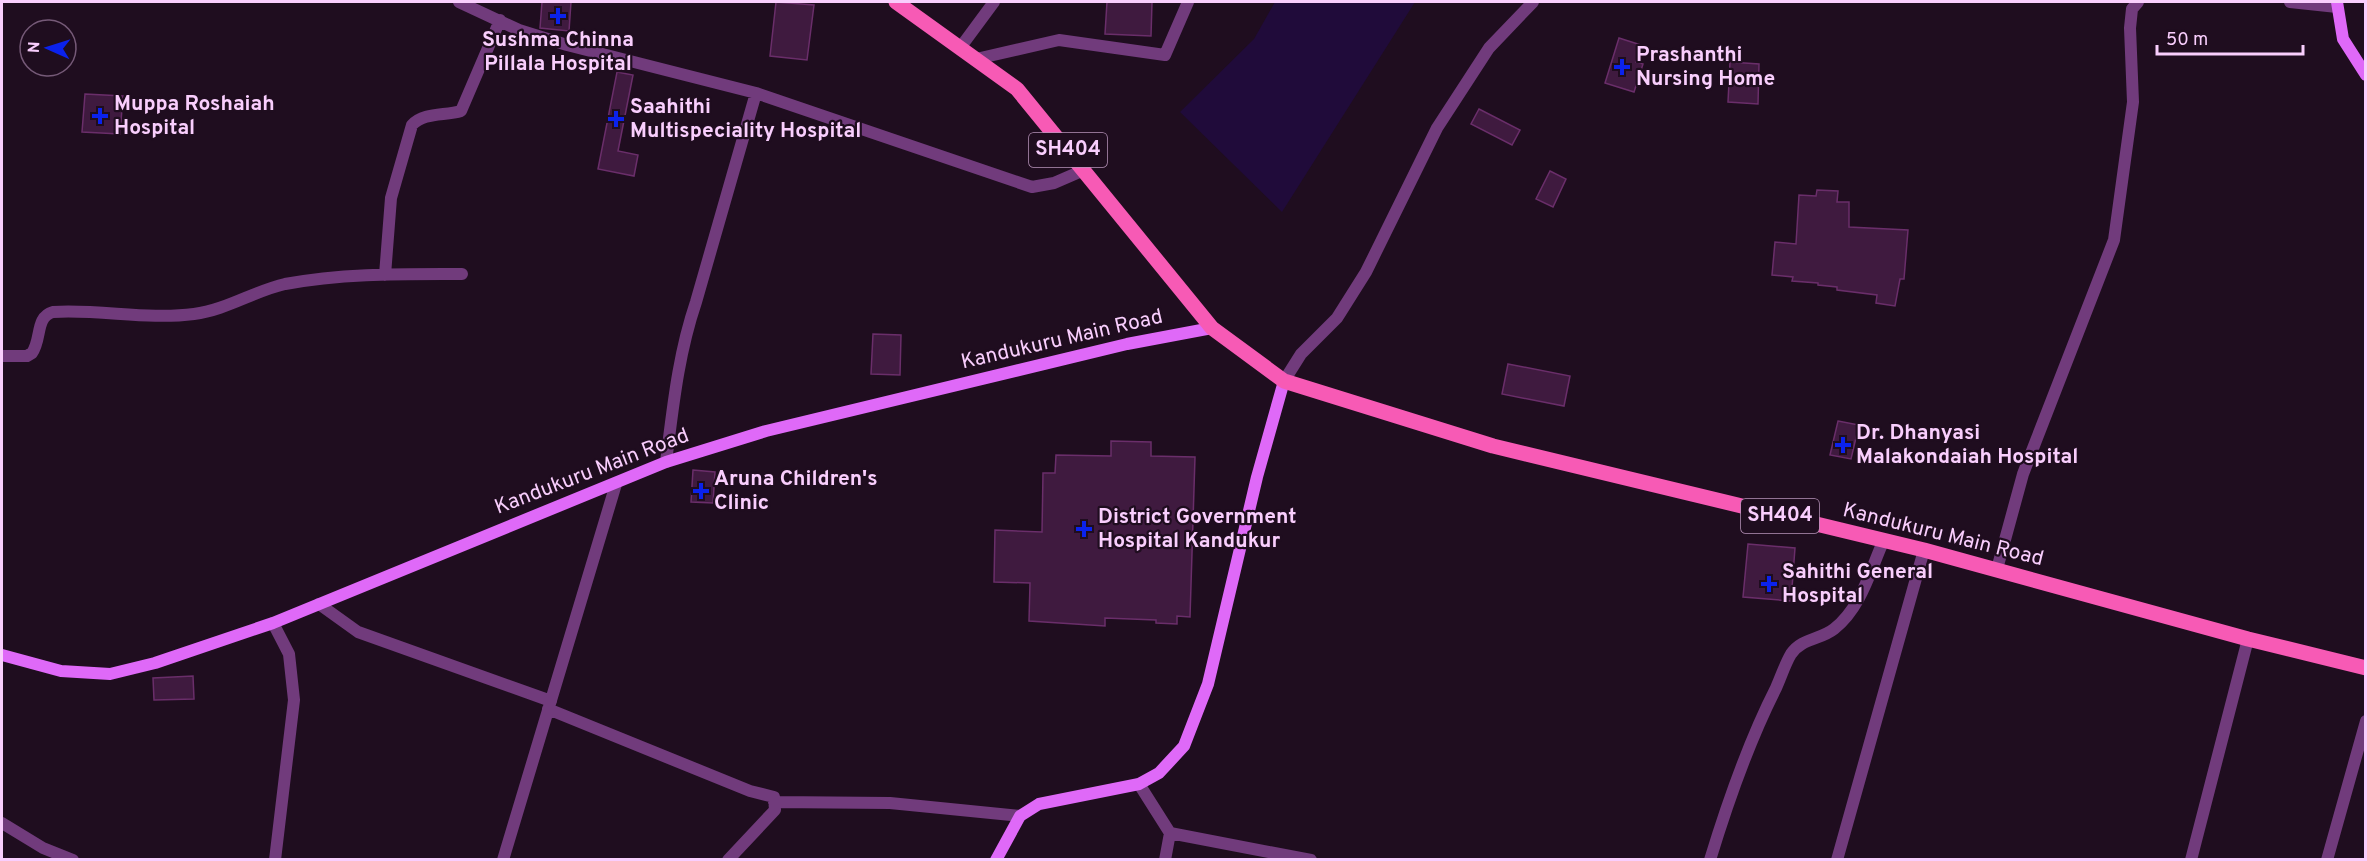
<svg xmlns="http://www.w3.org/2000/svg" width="2367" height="861" font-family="Overpass,sans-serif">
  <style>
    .water { fill: #200b3a }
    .building { fill: #3f1a3f; stroke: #6a2e6a; stroke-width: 1.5 }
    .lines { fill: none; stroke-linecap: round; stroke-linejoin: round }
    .street { stroke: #713b7c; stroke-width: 12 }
    .secondary { stroke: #df69f8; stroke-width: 12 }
    .primary { stroke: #f75ab5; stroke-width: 15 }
    .poi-dot { fill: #0b22ec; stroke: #1f0d1f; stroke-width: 2 }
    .labels { text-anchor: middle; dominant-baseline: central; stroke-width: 4.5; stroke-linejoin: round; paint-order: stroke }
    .shield { fill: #1f0d1f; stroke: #b894ba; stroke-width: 1.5 }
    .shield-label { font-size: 20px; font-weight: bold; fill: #f9cefd }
    .poi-label { font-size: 21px; font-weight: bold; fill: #f9cefd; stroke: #1f0d1f; text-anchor: start }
    .street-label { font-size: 21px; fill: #f9cefd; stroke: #1f0d1f }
  </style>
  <rect width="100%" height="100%" fill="#1f0d1f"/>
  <path class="water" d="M1275 2H1415L1282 212 1180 112 1254 39Z"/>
  <path class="building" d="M542 2H571L569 31 540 28Z
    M776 2 814 5 807 60 770 56Z
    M1107 2H1152L1151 36 1105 34Z
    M1619 38 1641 45 1636 62 1643 64 1634 92 1605 83Z
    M1730 62 1759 64 1758 104 1728 102Z
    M617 72 633 75 618 151 638 155 634 176 598 169Z
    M85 94 123 96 120 134 82 132Z
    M1479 109 1520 130 1512 145 1471 124Z
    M1550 171 1566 179 1553 207 1536 199Z
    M1817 190 1838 191 1837 202H1849V227L1908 230 1904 279H1900L1895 306 1876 303 1877 295 1837 290V287L1818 285V283L1792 281 1793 277 1772 275 1775 242 1796 244 1799 195 1816 196Z
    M873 334 901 335 900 375 871 374Z
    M1508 364 1570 376 1564 406 1502 394Z
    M1838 421 1859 425 1851 459 1830 455Z
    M1111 441 1151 442V456L1195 457 1190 617 1177 616V624L1156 623V620L1105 618V626L1029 621 1030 583 994 582 995 530 1042 532 1043 473H1055L1056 455 1111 456Z
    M693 470 715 472 713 503 691 502Z
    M1748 544 1795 548 1791 601 1743 597Z
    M193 676 194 699 154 700 153 678Z"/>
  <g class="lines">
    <path class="street" d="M459 2 519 30 567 45 756 93 1032 187 1054 183 1084 170
      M2290 2 2337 7
      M960 48 994 2
      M976 59 1059 40 1165 55 1188 2
      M385 275 391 198 412 125C424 112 445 116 461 111L500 20
      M2 356H27L32 353C42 339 35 317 53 312 100 309 147 320 194 314 226 310 254 291 285 284 343 273 403 274 462 274
      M1284 381 1301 354 1337 318 1366 272 1437 128 1489 48 1533 2
      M666 462C673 407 678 355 696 302L756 93
      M1997 569 2023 474 2114 240 2133 102 2130 28 2132 9 2138 2
      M319 604 358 632 551 701
      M273 623 289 654 294 700 275 860
      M548 709 750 791 774 797 775 810 728 860
      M1139 784 1170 833 1165 860
      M774 802 890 803 1020 816
      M2 823 43 848 73 860
      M1170 833 1311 860
      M503 860 616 484
      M1710 860C1728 801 1748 743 1776 688 1781 677 1785 664 1791 654 1802 638 1820 640 1834 629 1861 608 1870 571 1883 542
      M1837 860 1924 550
      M2191 860 2248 639
      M2327 860 2366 721"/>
    <path class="secondary" d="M2337 2 2343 39 2366 75
      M2 655 61 671 110 674 155 663 273 623 666 462 766 431 1127 344 1212 328
      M996 860 1020 816 1039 804 1139 784 1159 773 1184 746 1208 684 1257 477 1284 381"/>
    <path class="primary" d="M896 2 1017 89 1212 328 1284 381 1493 446 1924 550 2248 639 2366 668"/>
  </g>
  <g class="poi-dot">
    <path d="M555 7h6v6h6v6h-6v6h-6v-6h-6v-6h6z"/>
    <path d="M1619 58h6v6h6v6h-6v6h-6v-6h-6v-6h6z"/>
    <path d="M97 107h6v6h6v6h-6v6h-6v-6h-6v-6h6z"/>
    <path d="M613 110h6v6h6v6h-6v6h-6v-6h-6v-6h6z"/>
    <path d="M1840 436h6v6h6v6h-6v6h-6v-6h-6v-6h6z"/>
    <path d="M698 482h6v6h6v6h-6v6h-6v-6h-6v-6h6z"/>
    <path d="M1081 520h6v6h6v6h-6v6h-6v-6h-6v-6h6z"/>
    <path d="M1766 575h6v6h6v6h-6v6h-6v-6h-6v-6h6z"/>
  </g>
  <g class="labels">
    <g class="shield">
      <rect x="1029" y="133" width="78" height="34" rx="4.5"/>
      <rect x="1741" y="499" width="78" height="34" rx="4.5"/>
    </g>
    <g class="shield-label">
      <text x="1068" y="150">SH404</text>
      <text x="1780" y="516">SH404</text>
    </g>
    <g class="poi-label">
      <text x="558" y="40" text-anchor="middle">Sushma Chinna<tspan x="558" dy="24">Pillala Hospital</tspan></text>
      <text x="1636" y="55">Prashanthi<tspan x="1636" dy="24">Nursing Home</tspan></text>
      <text x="114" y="104">Muppa Roshaiah<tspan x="114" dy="24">Hospital</tspan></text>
      <text x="630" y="107">Saahithi<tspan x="630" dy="24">Multispeciality Hospital</tspan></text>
      <text x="1856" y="433">Dr. Dhanyasi<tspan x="1856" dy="24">Malakondaiah Hospital</tspan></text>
      <text x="714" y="479">Aruna Children's<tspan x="714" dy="24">Clinic</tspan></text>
      <text x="1098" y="517">District Government<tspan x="1098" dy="24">Hospital Kandukur</tspan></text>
      <text x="1782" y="572">Sahithi General<tspan x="1782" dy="24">Hospital</tspan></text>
    </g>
    <g class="street-label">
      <text transform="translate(1062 340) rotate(-13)">Kandukuru Main Road</text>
      <text transform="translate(592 472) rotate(-21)">Kandukuru Main Road</text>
      <text transform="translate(1943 535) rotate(14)">Kandukuru Main Road</text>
    </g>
  </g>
  <rect width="2367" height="861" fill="none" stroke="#f9cefd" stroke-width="6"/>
  <g transform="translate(48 48) rotate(273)"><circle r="28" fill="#1f0d1f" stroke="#765a78" stroke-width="1.5"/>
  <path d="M0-4.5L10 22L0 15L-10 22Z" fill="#0b22ec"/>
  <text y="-9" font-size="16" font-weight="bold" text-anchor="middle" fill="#f9cefd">N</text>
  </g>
  <path d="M2157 45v9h146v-9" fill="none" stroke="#f9cefd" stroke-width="3"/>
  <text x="2166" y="45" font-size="18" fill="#f9cefd" stroke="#1f0d1f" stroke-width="4.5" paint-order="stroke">50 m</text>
</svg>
